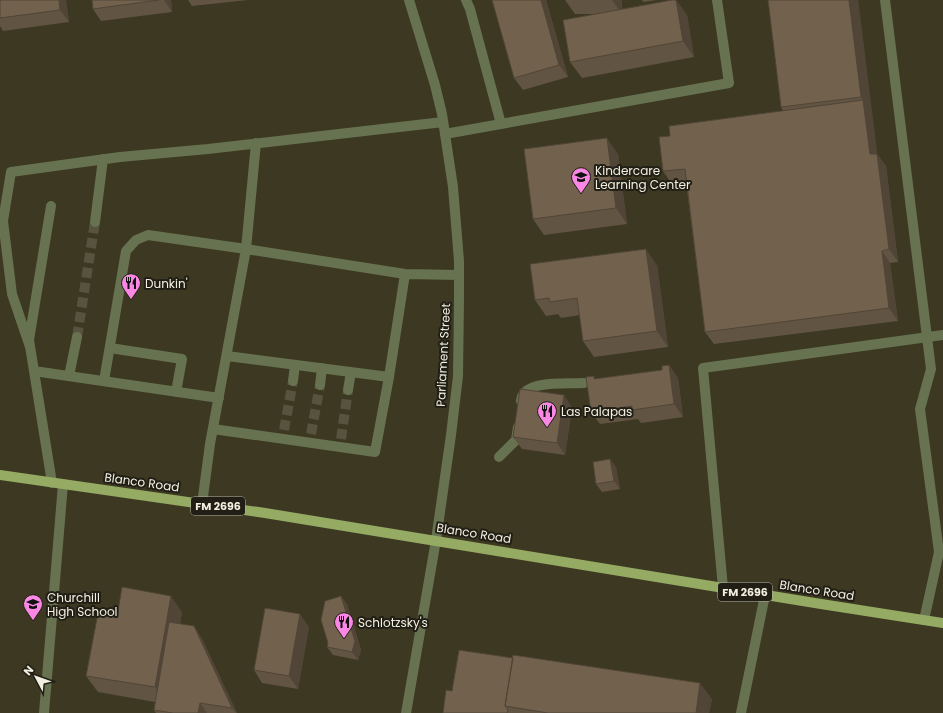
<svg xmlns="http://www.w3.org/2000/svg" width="943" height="713" font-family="Poppins,sans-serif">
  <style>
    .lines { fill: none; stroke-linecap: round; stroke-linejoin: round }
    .minor-tunnel { stroke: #58533e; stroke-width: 10; stroke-dasharray: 10 5; stroke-linecap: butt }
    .minor { stroke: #677250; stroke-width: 10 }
    .major { stroke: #95aa63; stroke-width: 10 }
    .wall { fill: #625442 }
    .shaded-wall { fill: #504536 }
    .building { fill: #72624d; stroke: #504536 }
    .labels { text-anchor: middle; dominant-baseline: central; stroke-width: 4; stroke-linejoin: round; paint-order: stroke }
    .shield { fill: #211f15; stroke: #b3b1a4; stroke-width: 1 }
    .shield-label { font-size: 11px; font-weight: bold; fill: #f2efe1 }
    .poi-label { font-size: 12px; fill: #f2efe1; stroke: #211f15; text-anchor: start }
    .street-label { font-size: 12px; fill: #f2efe1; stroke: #211f15 }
  </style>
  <rect width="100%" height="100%" fill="#3d3821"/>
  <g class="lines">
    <path class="minor-tunnel" d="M77 337 95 222
      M284 430 293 381
      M311 434 320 385
      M341 439 348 390"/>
    <path class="minor" d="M466 0 470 9 501 124
      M885 0 931 369 920 409 939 552 924 620
      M445 134 729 83 717 0
      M51 206 29 340 52 483
      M95 222 103 159
      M30 347 12 294 3 221 11 172 120 157 208 149 443 122
      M110 348 182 359 176 392
      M227 356 389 377 405 274
      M34 371 219 398
      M69 376 77 337
      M104 381 126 251 136 240 148 235 246 249 256 143
      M293 381 295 365
      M320 385 322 368
      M348 390 351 372
      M521 401C523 379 566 384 584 383
      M213 429 375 452 389 377
      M499 457 516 440 518 427
      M202 504 210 444 246 249 405 274 459 275
      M723 588 703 368 943 335
      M44 713 63 484
      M406 713 436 540 451 435 458 376 459 301V261L453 187 442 114 435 85 409 0
      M741 713 765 595"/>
    <path class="major" d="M0 475 265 513 821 604 943 623"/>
  </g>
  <path class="wall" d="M0 0H66L69 22 3 31 0 26Z
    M92 0H171L172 12 101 21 93 9Z
    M188 0H248L192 6Z
    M546 0 568 77 523 90 514 78Z
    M565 0H622V9L672 0H676L687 15 694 57 582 78 570 62 596 14H575Z
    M642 0H657L643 2Z
    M858 0 877 154 886 166 898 262 890 263 898 321 714 344 705 332 686 182 672 184 663 171 670 136 783 111 781 107Z
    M618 154 627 224 544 235 533 219Z
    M657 265 668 347 594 357 583 341 580 315 561 318 558 314 546 316 535 300Z
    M669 365 678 378 683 417 641 423 638 419 600 424 591 412 596 379 662 370Z
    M564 395 572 408 565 455 522 449 513 437Z
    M616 467 620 489 602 492 596 484Z
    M347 604 361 650 358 660 333 655 327 647Z
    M182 612 180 624 194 626 202 639 237 713H156L154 710 155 702 98 692 86 676Z
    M309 627 298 689 262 683 254 670Z
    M452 691 712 699 709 713H443Z"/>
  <path class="shaded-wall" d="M59 0H66L69 22 60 10Z
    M164 0H171L172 12Z
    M541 0H546L568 77 559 65Z
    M612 0H622V14Z
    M676 0 687 15 694 57 683 41Z
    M849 0H858L879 167 870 154 863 100 861 97Z
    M607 138 618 154 627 224 616 208Z
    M877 154 886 166 898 262 889 249Z
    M646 249 657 265 668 347 657 331Z
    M882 251 890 263 898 321 889 308Z
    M669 365 678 378 683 417 674 404Z
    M564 395 572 408 565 455 557 443Z
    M610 459 616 467 620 489 614 481Z
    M171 596 182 612 166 703 155 687Z
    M341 596 347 604 361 650 358 660 352 652Z
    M300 614 309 627 298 689 289 676Z
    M194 626 202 639 237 713H236L232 708Z
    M700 683 712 699 709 713H696Z
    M200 703 207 713H198Z"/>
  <path class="building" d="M0 0H59L60 10 0 18Z
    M92 0H159L93 9Z
    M492 0H541L559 65 514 78Z
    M672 0H676L683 41 570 62 563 20Z
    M768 0H849L861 97 781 107Z
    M863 100 870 154H877L889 249 882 251 889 308 705 332 685 169 663 171 659 137 670 136 669 126Z
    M607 138 616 208 533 219 524 149Z
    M646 249 657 331 583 341 577 298 550 302 549 298 535 300 530 264Z
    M669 365 674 404 632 410V406L591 412 586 377 594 376V379L662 370V366Z
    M520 389 564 395 557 443 513 437Z
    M610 459 614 481 596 484 593 462Z
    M122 587 171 596 155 687 86 676 98 613 117 617Z
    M341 596 355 641 352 652 327 647 328 643 321 620 325 601Z
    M265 608 300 614 289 676 254 670Z
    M169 622 194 626 232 708 200 703 198 713H173L154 710Z
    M459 650 513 658 505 706 508 710 507 713H443L446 690 452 691Z
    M513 655 700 683 696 713H548L505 706Z"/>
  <defs>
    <symbol id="school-pin" viewBox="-11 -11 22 30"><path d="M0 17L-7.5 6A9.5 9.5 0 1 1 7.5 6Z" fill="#fb87e5" stroke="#211f15"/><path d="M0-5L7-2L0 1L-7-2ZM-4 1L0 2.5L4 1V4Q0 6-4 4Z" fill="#111"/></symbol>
    <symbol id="restaurant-pin" viewBox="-11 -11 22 30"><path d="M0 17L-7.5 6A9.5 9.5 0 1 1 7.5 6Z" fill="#fb87e5" stroke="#211f15"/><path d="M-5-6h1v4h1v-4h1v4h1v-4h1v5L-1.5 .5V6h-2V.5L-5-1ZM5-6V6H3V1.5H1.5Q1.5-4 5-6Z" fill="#111"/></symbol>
  </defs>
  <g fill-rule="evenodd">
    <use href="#school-pin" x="570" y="166" width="22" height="30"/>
    <use href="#restaurant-pin" x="120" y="272" width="22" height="30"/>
    <use href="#restaurant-pin" x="536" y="400" width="22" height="30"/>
    <use href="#school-pin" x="22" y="593" width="22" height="30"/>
    <use href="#restaurant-pin" x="333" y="611" width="22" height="30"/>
  </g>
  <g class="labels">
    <g class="shield">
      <rect x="191" y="497" width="54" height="18" rx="3"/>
      <rect x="718" y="583" width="54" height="18" rx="3"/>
    </g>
    <g class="shield-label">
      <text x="218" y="506">FM 2696</text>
      <text x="745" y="592">FM 2696</text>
    </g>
    <g class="poi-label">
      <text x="595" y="170">Kindercare<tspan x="595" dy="14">Learning Center</tspan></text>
      <text x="145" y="283">Dunkin'</text>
      <text x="561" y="411">Las Palapas</text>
      <text x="47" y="597">Churchill<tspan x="47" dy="14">High School</tspan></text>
      <text x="358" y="622">Schlotzsky's</text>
    </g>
    <g class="street-label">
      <text transform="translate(443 355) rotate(-87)">Parliament Street</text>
      <text transform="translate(142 482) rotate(8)">Blanco Road</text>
      <text transform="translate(474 533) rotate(9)">Blanco Road</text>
      <text transform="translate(817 590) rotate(9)">Blanco Road</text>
    </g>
  </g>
  <g transform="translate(36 677) rotate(311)" stroke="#211f15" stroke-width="3" paint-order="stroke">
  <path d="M0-3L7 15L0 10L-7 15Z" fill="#f2efe1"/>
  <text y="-6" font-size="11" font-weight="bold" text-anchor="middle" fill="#f2efe1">N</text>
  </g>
</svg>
